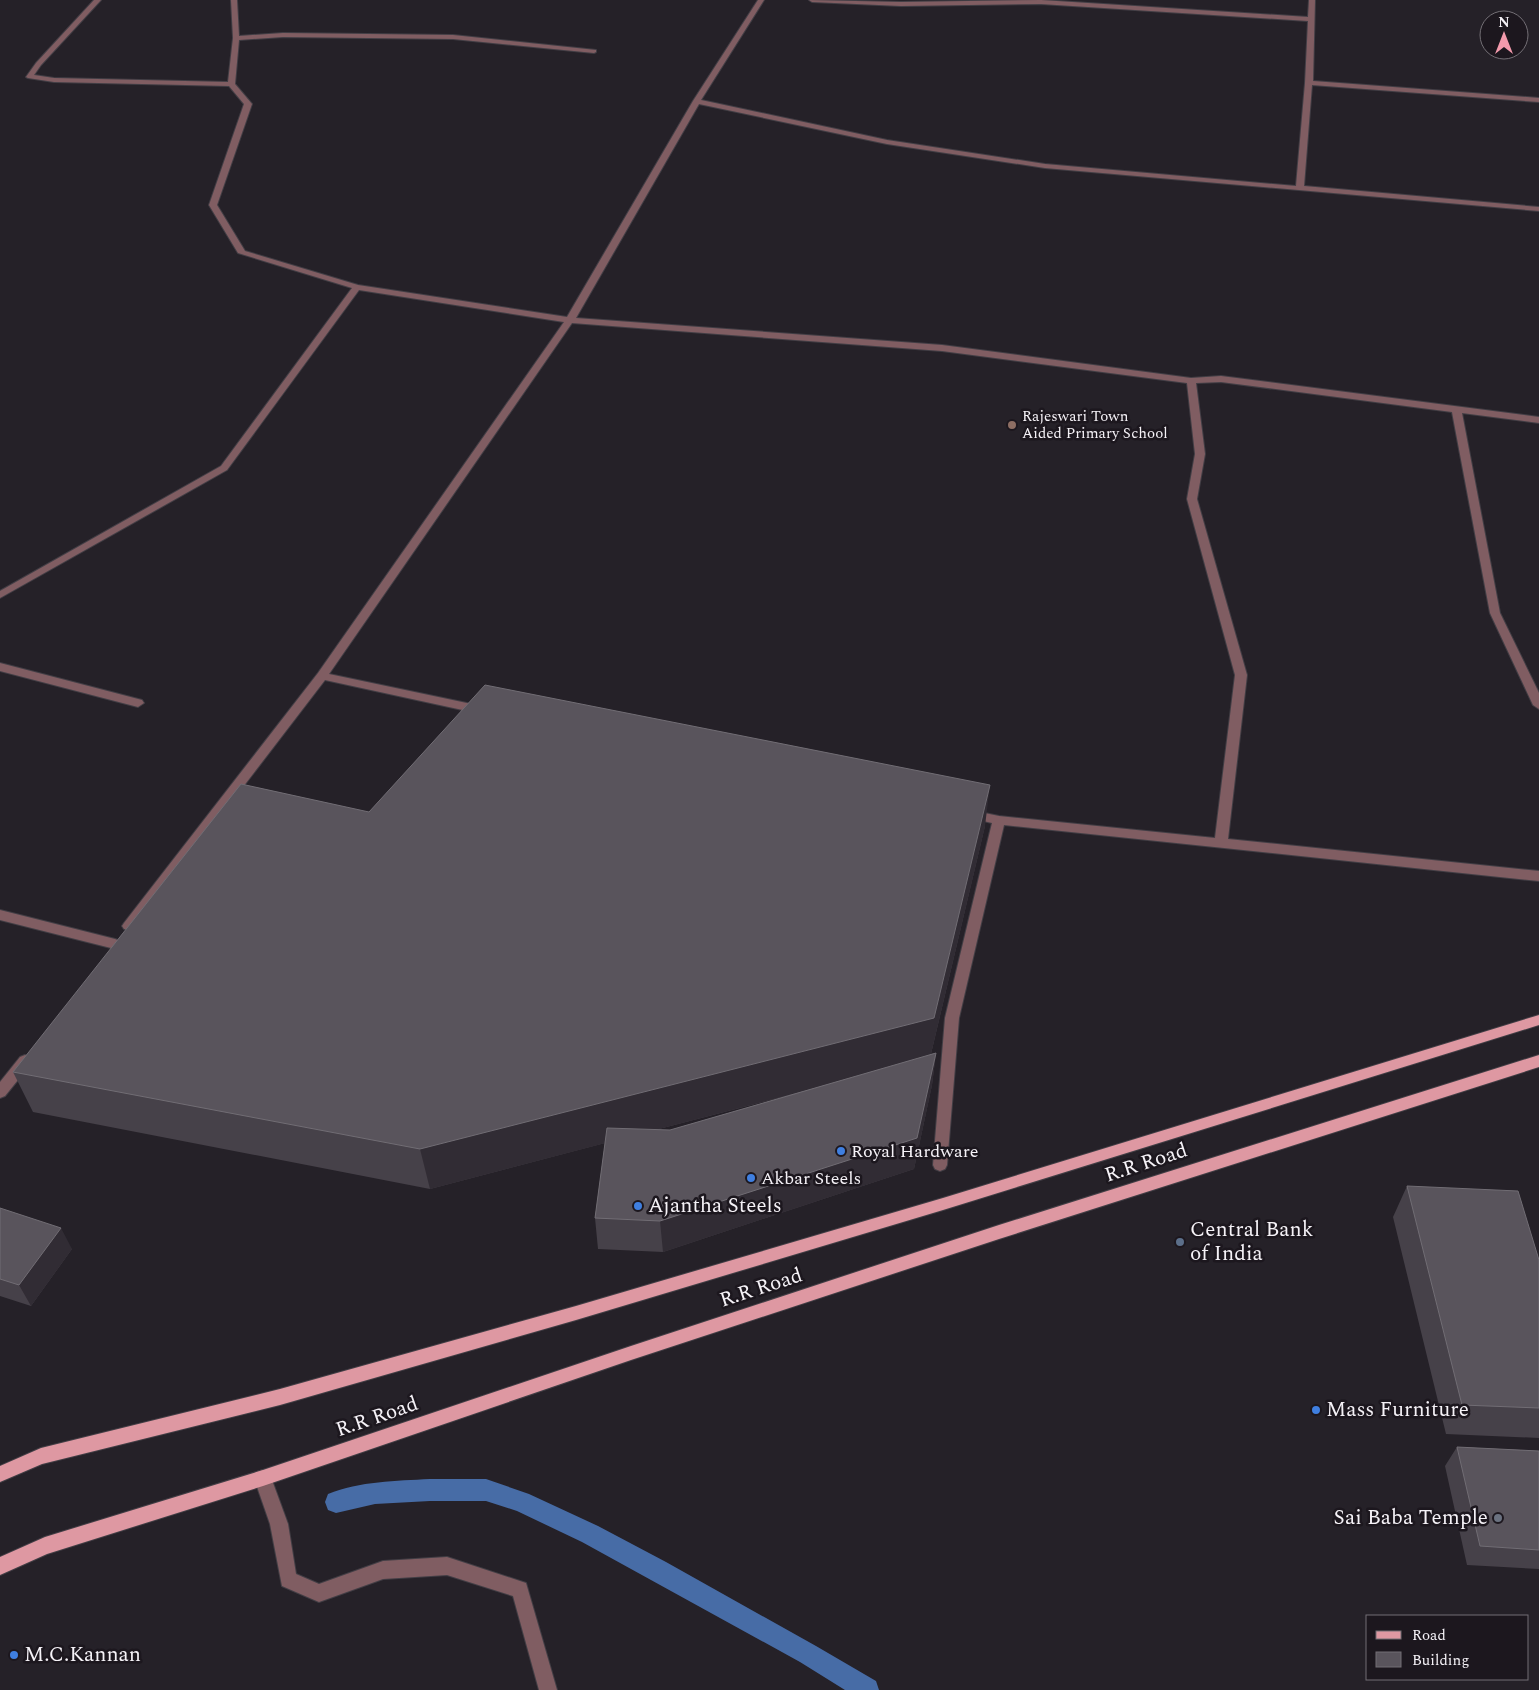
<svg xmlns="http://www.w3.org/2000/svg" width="1539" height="1690" font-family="Spectral,serif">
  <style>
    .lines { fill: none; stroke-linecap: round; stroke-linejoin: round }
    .stream { fill: #476ca6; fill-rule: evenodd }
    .minor-casing { stroke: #423e45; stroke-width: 2 }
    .major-casing { stroke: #423e45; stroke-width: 2 }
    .minor { fill: #805d62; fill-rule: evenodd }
    .major { fill: #de98a2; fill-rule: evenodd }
    .wall { fill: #464149; fill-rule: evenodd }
    .shaded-wall { fill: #312c34 }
    .building { fill: #59545c; stroke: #716d74 }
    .education-dot { fill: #8d6e63; stroke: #1c171e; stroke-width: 2 }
    .shop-dot { fill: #3f7fe0; stroke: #1c171e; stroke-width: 2 }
    .service-dot { fill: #5c6f8a; stroke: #1c171e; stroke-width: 2 }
    .worship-dot { fill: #6b7280; stroke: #1c171e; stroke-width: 2 }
    .labels { text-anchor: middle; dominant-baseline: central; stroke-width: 5; stroke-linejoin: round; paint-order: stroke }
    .far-poi-label { font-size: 15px; fill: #f5f2f7; stroke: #1c171e; text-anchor: start }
    .poi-label { font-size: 18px; fill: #f5f2f7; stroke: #1c171e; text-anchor: start }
    .near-street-label { font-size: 21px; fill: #f5f2f7; stroke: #1c171e }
    .near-poi-label { font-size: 21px; fill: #f5f2f7; stroke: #1c171e; text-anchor: start }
  </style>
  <rect width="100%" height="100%" fill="#252128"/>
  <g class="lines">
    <path class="stream" d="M430 1479H486L529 1494 598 1526 666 1562 816 1646 876 1681 879 1690H845L800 1662 582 1542 517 1511 486 1501H430L375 1504 336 1513 328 1510 325 1502 328 1494C360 1481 396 1481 430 1479Z"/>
    <defs>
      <path id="minor" d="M94 0H101L41 65 34 75 54 78 228 82 233 38 231 0H237L239 36 283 33 453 35 596 50V52L594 53 453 39 283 37 239 40 235 84 252 104 217 205 245 251 358 285 567 317 693 101 758 0H764L701 100 887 140 1045 164 1296 186 1305 83 1308 21 1041 4 901 6 812 2 809 0 901 2 1041 0 1308 17 1309 0H1315L1313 81 1539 98V102L1312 85 1304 186 1539 207V211L1045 168 887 144 699 104 576 318 942 345 1191 378 1221 376 1539 417V423L1462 413 1500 613 1539 693V709L1533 705 1490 613 1452 412 1221 382 1196 383 1205 454 1197 499 1247 675 1228 839 1539 871V881L1004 825 959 1018 947 1165 945 1169 940 1171 935 1169 933 1165 945 1018 992 823 966 817 964 814 966 811 970 810 999 816 1215 838 1235 675 1187 499 1195 454 1187 383 942 351 572 323 329 674 481 706 485 707 487 710 485 713 481 714 325 680 134 929H124L122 926 124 923 318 673 564 322 359 290 227 470 0 598V591L221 466 352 288 238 253 209 205 244 104 229 86 54 82 28 78 26 77 36 63Z
        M0 663 142 700 144 703 138 707 0 671Z
        M0 910 115 939 120 941 122 944 120 947 115 949 0 920Z
        M25 1055 30 1057 32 1061 30 1065 5 1096 0 1098V1082L20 1057Z
        M263 1470 269 1472 288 1524 296 1574 319 1584 383 1561 447 1557 526 1583 557 1690H539L513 1596 447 1575 383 1579 319 1602 282 1586 270 1524 254 1478 257 1472Z"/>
      <path id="major" d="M1539 1015V1025L943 1210 576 1320 280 1405 42 1464 0 1482V1466L41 1448 280 1389 576 1306 943 1198Z
        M1539 1055V1067L999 1239 631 1360 263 1486 47 1554 0 1575V1557L45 1537 263 1470 631 1346 999 1225Z"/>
    </defs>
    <use href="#minor" class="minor-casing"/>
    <use href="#major" class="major-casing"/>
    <use href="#minor" class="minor"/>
    <use href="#major" class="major"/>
  </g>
  <path class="wall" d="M369 812 985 826 931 1054 936 1053 932 1085 914 1169 663 1252 598 1249 595 1218 605 1143 430 1189 33 1112 13 1072ZM813 1089 670 1130H655Z
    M1407 1186 1539 1260V1438L1446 1434 1393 1217Z
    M0 1208 72 1249 31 1306 0 1296Z
    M1457 1447 1539 1451V1569L1467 1565 1445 1466Z"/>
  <path class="shaded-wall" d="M990 785 985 826 930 1058 430 1189 420 1149Z
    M936 1053 932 1085 914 1169 663 1252 660 1221Z
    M61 1228 72 1249 31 1306 19 1285Z"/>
  <path class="building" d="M485 685 990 785 934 1018 420 1149 13 1072 241 784 369 812Z
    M936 1053 917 1138 660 1221 595 1218 607 1128 670 1130Z
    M1407 1186 1518 1191 1539 1260V1408L1462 1405Z
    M0 1208 61 1228 19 1285 0 1279Z
    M1457 1447 1539 1451V1550L1480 1546Z"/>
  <circle class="education-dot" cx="1012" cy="425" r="5"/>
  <g class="shop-dot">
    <circle cx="841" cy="1151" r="5"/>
    <circle cx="751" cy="1178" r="5"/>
    <circle cx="638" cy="1206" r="5"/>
    <circle cx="1316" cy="1410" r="5"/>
    <circle cx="14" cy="1655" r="5"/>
  </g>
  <circle class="service-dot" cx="1180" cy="1242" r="5"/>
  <circle class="worship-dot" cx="1498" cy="1518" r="5"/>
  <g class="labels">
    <g class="far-poi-label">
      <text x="1022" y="416">Rajeswari Town<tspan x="1022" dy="17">Aided Primary School</tspan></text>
    </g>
    <g class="poi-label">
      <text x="851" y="1151">Royal Hardware</text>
      <text x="761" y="1178">Akbar Steels</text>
    </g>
    <g class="near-street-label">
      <text transform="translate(1146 1163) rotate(-18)">R.R Road</text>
      <text transform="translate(761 1288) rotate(-18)">R.R Road</text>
      <text transform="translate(377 1417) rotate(-19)">R.R Road</text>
    </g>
    <g class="near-poi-label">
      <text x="648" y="1206">Ajantha Steels</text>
      <text x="1190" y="1230">Central Bank<tspan x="1190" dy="24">of India</tspan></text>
      <text x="1326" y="1410">Mass Furniture</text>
      <text x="1488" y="1518" text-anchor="end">Sai Baba Temple</text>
      <text x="24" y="1655">M.C.Kannan</text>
    </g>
  </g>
  <rect x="1366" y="1615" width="162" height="65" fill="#1c171e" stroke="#736f75"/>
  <rect x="1376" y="1631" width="25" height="8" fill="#de98a2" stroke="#736f75"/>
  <text x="1412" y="1640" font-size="15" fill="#f5f2f7">Road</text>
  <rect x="1376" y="1652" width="25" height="15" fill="#59545c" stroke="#736f75"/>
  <text x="1412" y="1665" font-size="15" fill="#f5f2f7">Building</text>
  <g transform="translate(1504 35)"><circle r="24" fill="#1c171e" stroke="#736f75"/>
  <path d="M0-4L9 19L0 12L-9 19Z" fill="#f39aac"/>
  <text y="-8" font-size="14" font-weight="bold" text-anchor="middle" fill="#f5f2f7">N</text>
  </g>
</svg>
